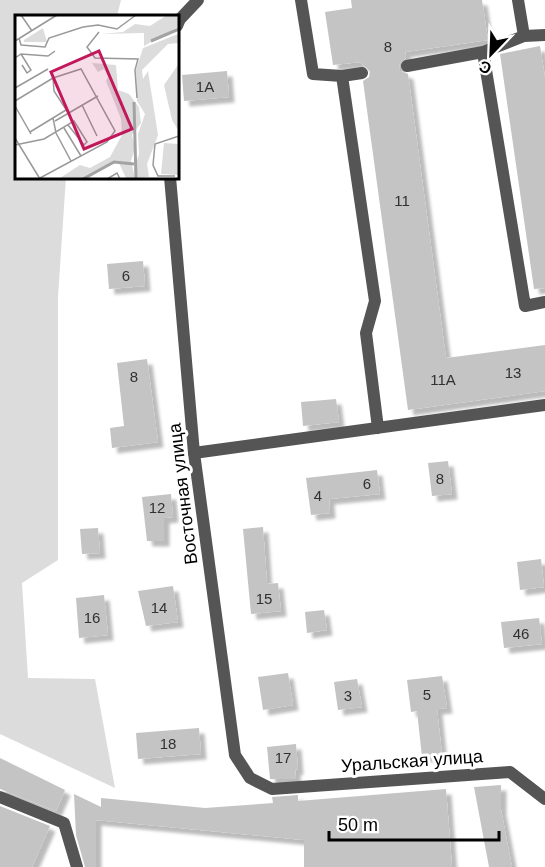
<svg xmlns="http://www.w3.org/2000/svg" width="545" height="867" font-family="Helvetica,sans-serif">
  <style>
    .green { fill: #dcdcdc }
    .building { fill: #c4c4c4; filter: url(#shadow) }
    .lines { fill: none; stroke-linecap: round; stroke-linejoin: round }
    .service { stroke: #555; stroke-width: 12 }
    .minor { stroke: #555; stroke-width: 12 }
    .labels { text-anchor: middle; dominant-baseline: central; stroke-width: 6; stroke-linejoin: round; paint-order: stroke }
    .number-label { font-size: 15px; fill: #313131 }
    .street-label { font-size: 18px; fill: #000; stroke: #fff }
    .inset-river { fill: none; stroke: #a3a3a3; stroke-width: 3 }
    .inset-road { fill: none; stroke: #999; stroke-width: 1.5 }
    .view { fill: #c2185b; fill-opacity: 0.15; stroke: #c2185b; stroke-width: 3 }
    .inset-edge { fill: none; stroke: #000; stroke-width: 3 }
  </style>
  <defs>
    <filter id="shadow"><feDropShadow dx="5.5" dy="5.5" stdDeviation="1.5" flood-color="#0004"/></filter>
  </defs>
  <rect width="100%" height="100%" fill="#fff"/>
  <path class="green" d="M0 0H121L117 16H16V177H66L58 297V560L22 583 28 678 95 679 115 788 0 734Z"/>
  <path class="building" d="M351 0H482L488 40 405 52 406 58 399 64 400 71 408 74 446 358 545 345V391L408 410 363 81 369 77 370 71 360 62 333 65 325 12 352 8Z
    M540 46 545 78V288L534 289 500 54Z
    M227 71 229 97 184 101 182 75Z
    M143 261 145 286 109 289 107 264Z
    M147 359 158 442 112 448 110 428 124 426 117 363Z
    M336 399 339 422 303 426 301 402Z
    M448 461 452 494 432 496 428 463Z
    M377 470 380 494 329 499 330 513 311 515 306 478Z
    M171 494 173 517 164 518V541H147L142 497Z
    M263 527 267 584 278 583 281 611 251 614 243 529Z
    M98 528 100 553 82 554 80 529Z
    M541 559 544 587 520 590 517 562Z
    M173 586 178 622 146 626 138 591Z
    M104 595 108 635 79 638 76 598Z
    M324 610 327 630 307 633 305 612Z
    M539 618 542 644 504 648 501 622Z
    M288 673 293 705 263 710 258 677Z
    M442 676 447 708 437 709 442 755 422 757 417 711 411 712 407 680Z
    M357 679 362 707 338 710 334 682Z
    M199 728 201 754 138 759 136 733Z
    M296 744 298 769 295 770 296 779H270L267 747Z
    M0 758 65 790 56 811 0 789Z
    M501 785V810L512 867H489L474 787Z
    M446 789 452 867H304V840L96 820V867H85L76 835 74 794 101 807V798L205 808 273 803 272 797 298 795V801Z
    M0 806 50 826 32 867H0Z"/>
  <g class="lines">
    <path class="service" d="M301 0 313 74 342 76
      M518 0 524 36
      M545 35 524 36 483 52 525 306 545 302
      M407 66 483 52
      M362 73 342 76 375 301 366 333 378 428
      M194 453 545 405
      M0 797 64 823 77 867"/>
    <path class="minor" d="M177 26 180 19 198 0
      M170 177 194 453 235 755 250 778 272 789 510 772 545 799"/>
  </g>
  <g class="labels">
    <g class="number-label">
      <text x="388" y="46">8</text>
      <text x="205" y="86">1А</text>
      <text x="402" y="200">11</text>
      <text x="126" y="275">6</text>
      <text x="513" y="372">13</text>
      <text x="134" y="376">8</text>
      <text x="443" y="379">11А</text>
      <text x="440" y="478">8</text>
      <text x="367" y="483">6</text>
      <text x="318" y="495">4</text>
      <text x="157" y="507">12</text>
      <text x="264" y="598">15</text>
      <text x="159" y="607">14</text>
      <text x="92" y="617">16</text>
      <text x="521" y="633">46</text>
      <text x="427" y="694">5</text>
      <text x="348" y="695">3</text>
      <text x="168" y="743">18</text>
      <text x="283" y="757">17</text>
    </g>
    <g class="street-label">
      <text transform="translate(183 494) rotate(-97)">Восточная улица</text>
      <text transform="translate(412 761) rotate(-4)">Уральская улица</text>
    </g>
  </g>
  <g transform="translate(15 15)">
    <rect width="164" height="164" fill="#fff"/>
    <path d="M152 0H163V12L129 31V18L86 19 108 17 120 9 135 11ZM28 13 32 27H9V25ZM163 19V28L153 29 127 55 128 64 133 56 143 120 132 149 134 162 123 163 119 155 124 139 123 119 130 99 122 86 121 55 128 33ZM77 48 101 50 103 75 114 79 124 92 126 108 117 120 120 133 116 146 120 163H111L103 146 73 163H45L65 150 75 153 95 142 107 120 106 104 91 66 93 62 89 54 83 57ZM163 50V115L157 105 149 70ZM149 128 163 129V160L146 159Z" fill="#dcdcdc"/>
    <path class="inset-river" d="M136 26 164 14M119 87 121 164M68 164 99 147 119 149"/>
    <path class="inset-road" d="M6 0 17 16M84 17 72 32 80 43 123 44 120 55 122 83M4 23 6 30 30 32 34 23 68 12 83 10 102 14 121 0M0 26 42 0M6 39 16 55 12 58 7 50M0 43 6 39 33 41 40 36M38 63 39 76 52 96M0 73 33 54M0 86 38 63 66 54 100 116 92 127 25 163M67 90 82 121M0 91 16 119M38 103 41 118 56 146M40 106 83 81M49 113 66 141M15 117 51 95M0 123 25 164M0 130 29 124 59 106 72 127 69 130 53 110M160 161H143L138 150 140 129 164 121M92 164 102 158 105 164"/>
    <path class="view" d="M84 36 117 114 69 134 36 57Z"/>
    <rect width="164" height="164" class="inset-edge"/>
  </g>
  <g transform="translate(491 54) rotate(203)" stroke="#ffffff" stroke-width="4.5" paint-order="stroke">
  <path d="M0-4.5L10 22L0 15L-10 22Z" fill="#000000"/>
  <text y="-9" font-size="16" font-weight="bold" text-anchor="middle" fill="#000000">С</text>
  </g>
  <path d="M329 831v9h170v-9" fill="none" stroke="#000000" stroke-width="3"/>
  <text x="338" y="831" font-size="18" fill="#000000" stroke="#ffffff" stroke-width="4.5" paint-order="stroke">50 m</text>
</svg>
